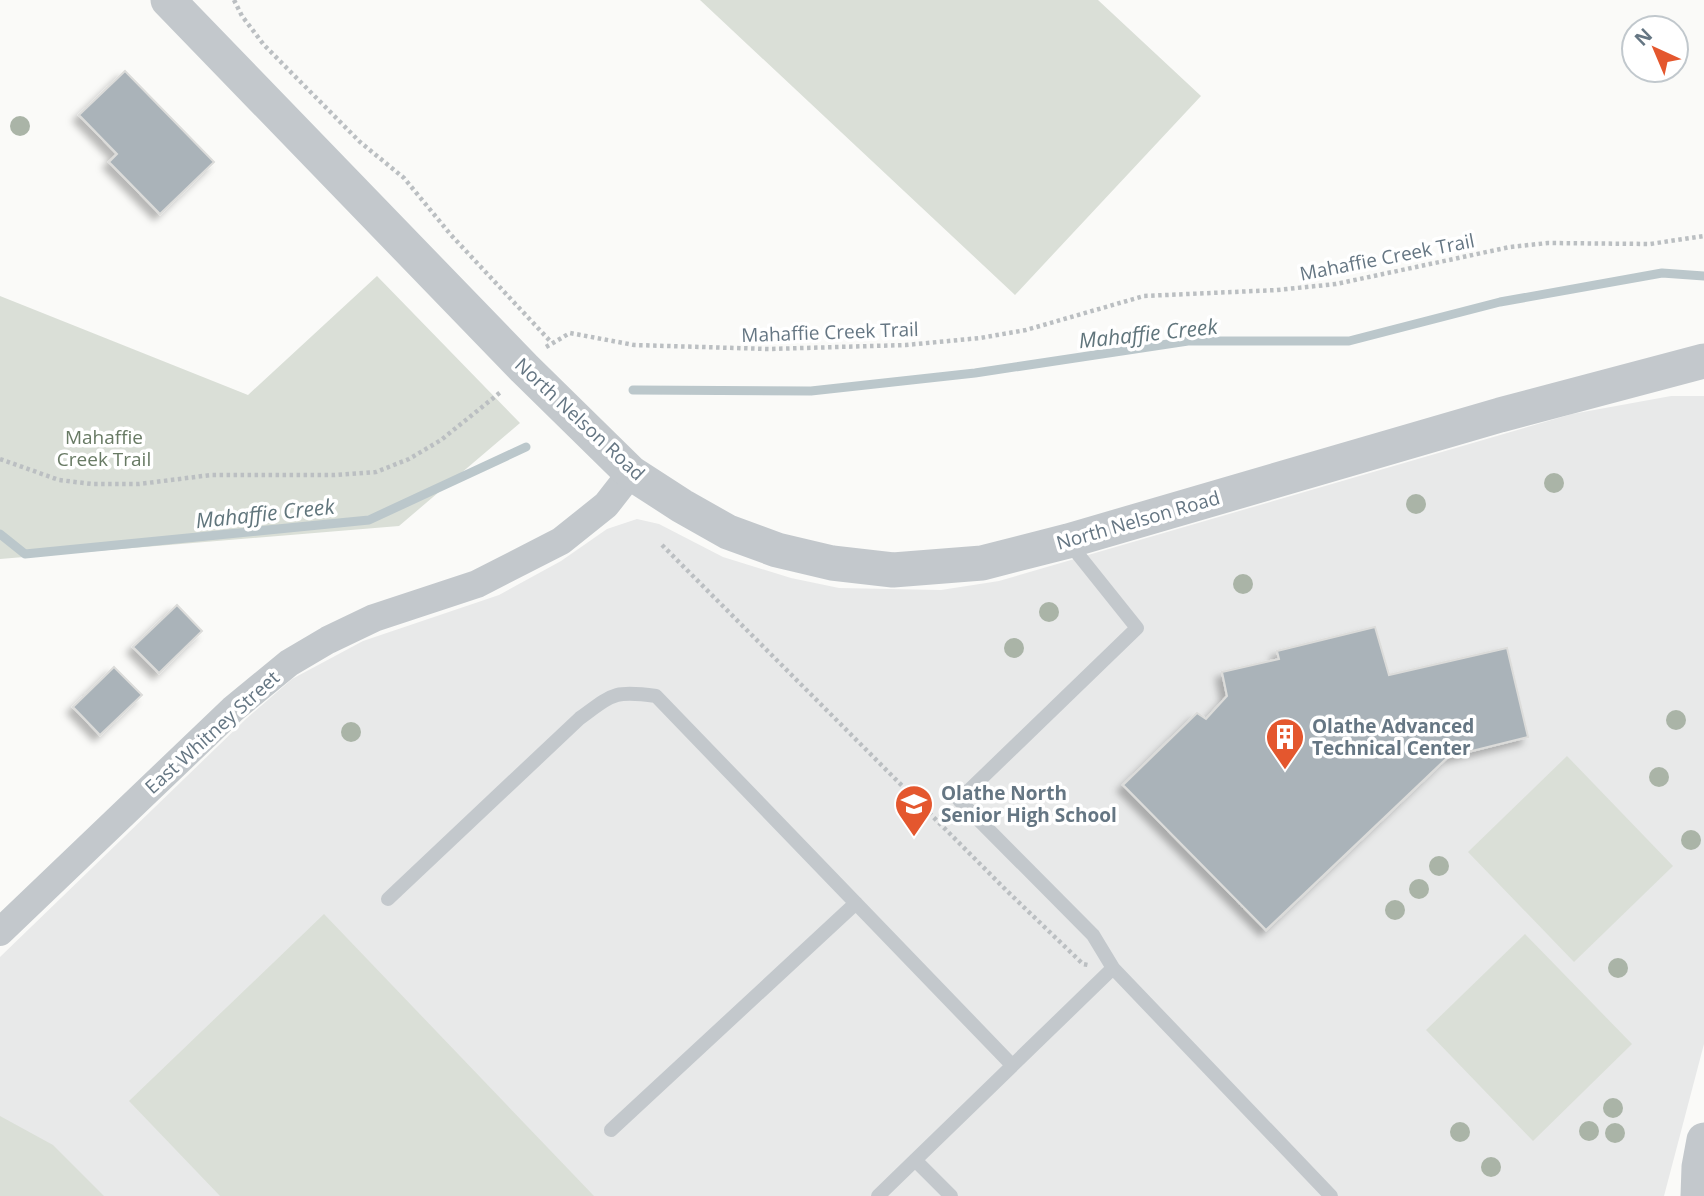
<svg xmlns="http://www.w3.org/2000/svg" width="1704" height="1196" font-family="'Open Sans',sans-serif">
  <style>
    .built { fill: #e8e9e9 }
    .green { fill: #dadfd7 }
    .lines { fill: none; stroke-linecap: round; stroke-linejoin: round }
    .stream { stroke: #bbc7cb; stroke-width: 9 }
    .building { fill: #aab3b9; stroke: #dcdcda; stroke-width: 2; filter: url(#shadow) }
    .path { stroke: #bbbfc2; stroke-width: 4.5; stroke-dasharray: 3.5 3.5; stroke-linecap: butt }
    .service { stroke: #c3c8cc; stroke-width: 14 }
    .minor { stroke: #c3c8cc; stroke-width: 28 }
    .tertiary { stroke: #c3c8cc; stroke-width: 35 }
    .tree { fill: #aab4a7 }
    .labels { text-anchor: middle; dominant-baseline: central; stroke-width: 7; stroke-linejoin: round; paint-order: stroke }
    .street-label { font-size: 19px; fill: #657683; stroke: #fff }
    .park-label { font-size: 19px; fill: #687a64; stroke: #fff }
    .poi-label { font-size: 19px; font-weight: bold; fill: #657683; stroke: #fff; text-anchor: start }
    .water-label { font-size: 21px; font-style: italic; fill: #60757c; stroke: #fff }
  </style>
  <defs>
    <filter id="shadow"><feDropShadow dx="-6" dy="6" stdDeviation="3.5" flood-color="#0004"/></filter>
  </defs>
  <rect width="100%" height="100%" fill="#fafaf8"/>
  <path class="built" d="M1671 396H1704V1044L1664 1196H0V957L247 718 292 679 363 641 499 595 561 561 607 529 637 519 659 524 723 557 791 578 839 588 941 590 999 581 1572 414Z"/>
  <path class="green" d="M700 0H1098L1201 96 1015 295Z
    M377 276 520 423 399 526 0 559V296L248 395Z
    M1567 756 1673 866 1574 962 1468 852Z
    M324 914 594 1196H220L129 1101Z
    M1525 934 1632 1044 1533 1141 1426 1030Z
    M0 1116 53 1145 104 1196H0Z"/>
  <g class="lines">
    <path class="stream" d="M633 390 811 391 975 373 1188 341H1349L1500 302 1662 273 1704 276
      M0 534 25 554 369 520 526 447"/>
  </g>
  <path class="building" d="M125 71 214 162 160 214 109 162 117 154 79 115Z
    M177 605 202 631 159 673 133 647Z
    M1375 627 1389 675 1507 648 1528 737 1448 757 1266 930 1123 785 1197 713 1206 719 1227 696 1222 672 1279 659 1277 651Z
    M114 667 142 695 100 735 73 707Z"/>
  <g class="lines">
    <path class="path" d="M234 0 242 16 264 45 360 142 404 178 451 235 551 342
      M546 347 570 333 634 345 769 349 906 345 980 338 1026 330 1144 296 1277 290 1336 284 1510 247 1548 243 1650 244 1704 236
      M0 459 59 480 92 484H139L211 475H335L376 472 409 459 441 440 502 391
      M662 545 1007 891 1083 964 1088 965"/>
    <path class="service" d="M1069 543 1137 628 959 800 1093 935 1113 968 1331 1196
      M388 899 580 718C613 694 614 690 656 696L1012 1065
      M611 1130 856 903
      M915 1160 951 1196
      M878 1196 1113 968"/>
    <path class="minor" d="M0 932 233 709 289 663 328 640 374 618 477 584 561 541 606 505 631 473"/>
    <path class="tertiary" d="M168 0 524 368 631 473 682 506 728 532 777 550 832 563 893 570 982 563 1068 541 1500 415 1704 361
      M1698 1196 1699 1167 1704 1140"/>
  </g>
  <g class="tree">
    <circle cx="20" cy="126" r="10"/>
    <circle cx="1554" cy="483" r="10"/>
    <circle cx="1416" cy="504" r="10"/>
    <circle cx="1243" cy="584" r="10"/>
    <circle cx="1049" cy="612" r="10"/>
    <circle cx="1014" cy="648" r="10"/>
    <circle cx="1676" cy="720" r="10"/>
    <circle cx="351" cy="732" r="10"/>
    <circle cx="1659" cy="777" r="10"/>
    <circle cx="1691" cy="840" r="10"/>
    <circle cx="1439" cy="866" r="10"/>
    <circle cx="1419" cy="889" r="10"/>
    <circle cx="1395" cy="910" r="10"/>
    <circle cx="1618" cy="968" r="10"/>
    <circle cx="1613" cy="1108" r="10"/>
    <circle cx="1589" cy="1131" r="10"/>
    <circle cx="1460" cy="1132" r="10"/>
    <circle cx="1615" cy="1133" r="10"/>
    <circle cx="1491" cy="1167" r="10"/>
  </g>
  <defs>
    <symbol id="building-pin" viewBox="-11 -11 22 30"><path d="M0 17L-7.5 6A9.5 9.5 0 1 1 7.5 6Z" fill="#e4572e" stroke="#fff"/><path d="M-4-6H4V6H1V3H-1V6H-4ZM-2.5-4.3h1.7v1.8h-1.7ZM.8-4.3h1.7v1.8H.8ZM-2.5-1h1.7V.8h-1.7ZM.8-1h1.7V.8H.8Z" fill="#fff"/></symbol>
    <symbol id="school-pin" viewBox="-11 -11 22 30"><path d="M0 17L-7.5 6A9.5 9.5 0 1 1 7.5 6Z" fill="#e4572e" stroke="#fff"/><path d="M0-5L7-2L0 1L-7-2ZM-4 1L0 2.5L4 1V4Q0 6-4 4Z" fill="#fff"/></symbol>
  </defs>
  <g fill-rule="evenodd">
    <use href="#building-pin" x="1263" y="715" width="44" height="60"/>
    <use href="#school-pin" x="892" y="782" width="44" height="60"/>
  </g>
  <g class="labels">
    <g class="street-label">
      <text transform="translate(1387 257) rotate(-11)">Mahaffie Creek Trail</text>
      <text transform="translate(830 332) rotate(-2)">Mahaffie Creek Trail</text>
      <text transform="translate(580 419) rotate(43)">North Nelson Road</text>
      <text transform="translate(1138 520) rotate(-16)">North Nelson Road</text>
      <text transform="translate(212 732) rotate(-42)">East Whitney Street</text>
    </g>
    <g class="park-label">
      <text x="104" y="437">Mahaffie<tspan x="104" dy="22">Creek Trail</tspan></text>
    </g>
    <g class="poi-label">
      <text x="1312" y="726">Olathe Advanced<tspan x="1312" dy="22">Technical Center</tspan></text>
      <text x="941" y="793">Olathe North<tspan x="941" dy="22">Senior High School</tspan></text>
    </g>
    <g class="water-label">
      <text transform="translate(1148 333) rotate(-6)">Mahaffie Creek</text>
      <text transform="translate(265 513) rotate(-6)">Mahaffie Creek</text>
    </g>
  </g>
  <g transform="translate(1655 49) rotate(316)"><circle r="33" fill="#ffffff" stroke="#c1c8cd" stroke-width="2"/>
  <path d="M0-5L12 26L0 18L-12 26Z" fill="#e4572e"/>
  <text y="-10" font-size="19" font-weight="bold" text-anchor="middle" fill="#657683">N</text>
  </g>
</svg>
